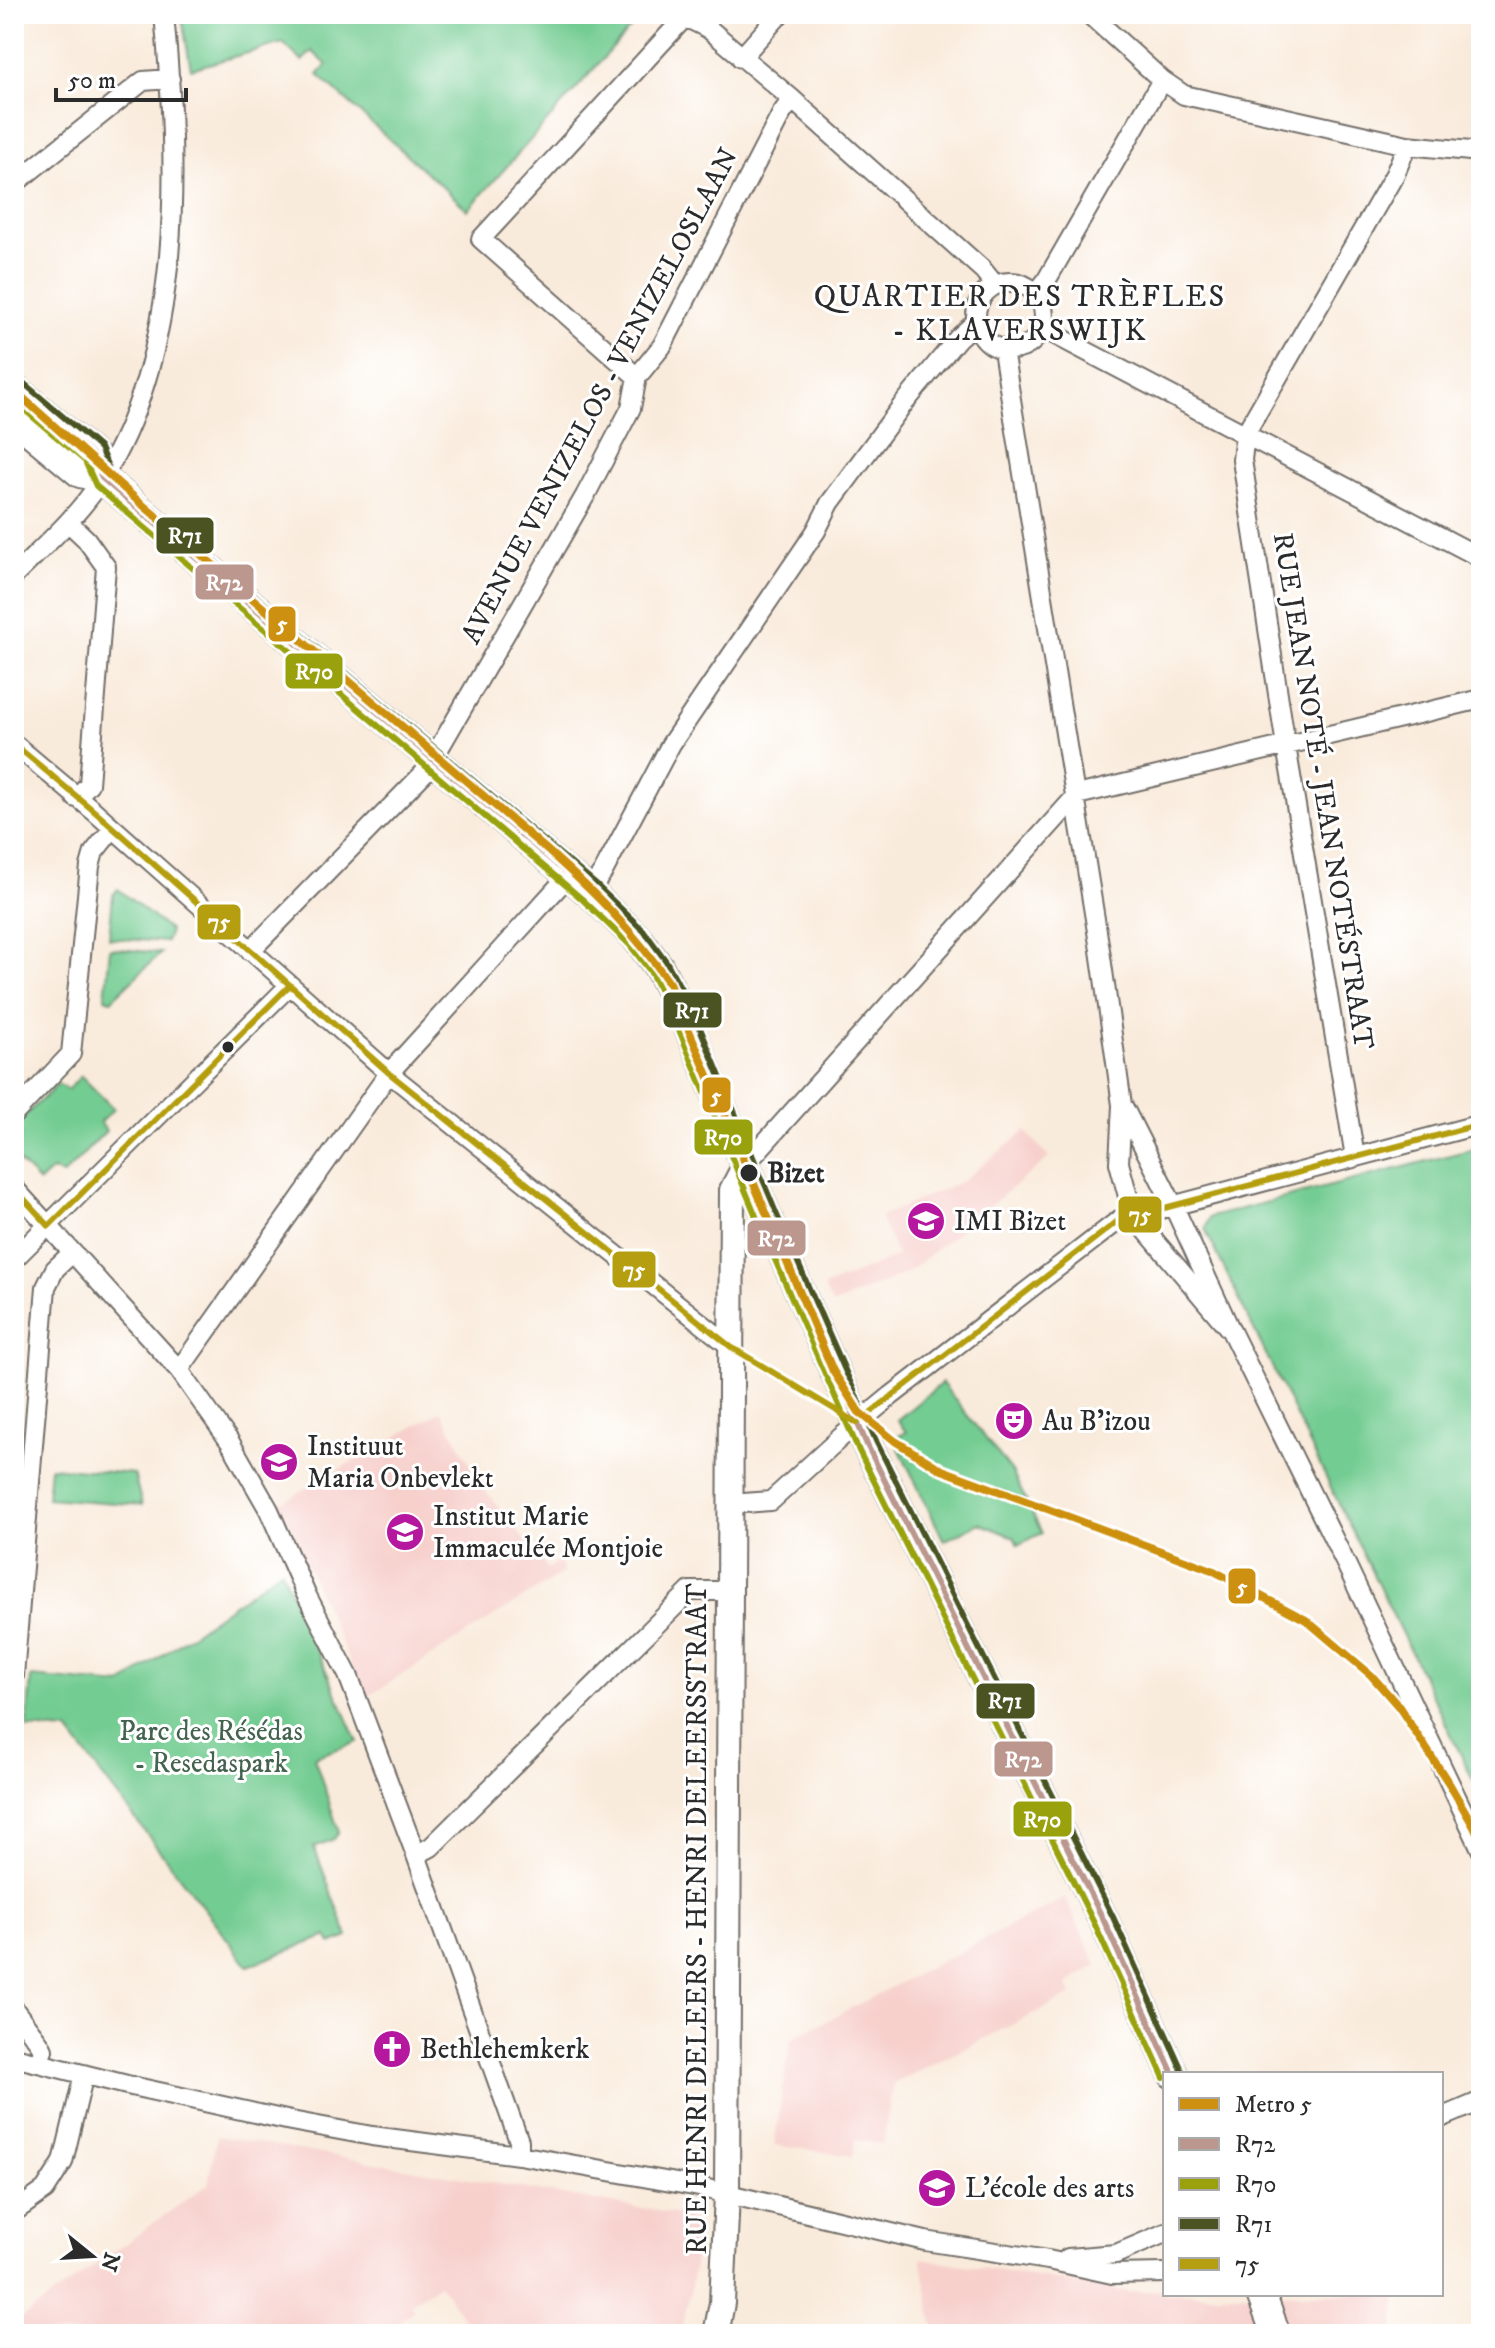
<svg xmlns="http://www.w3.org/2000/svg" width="1495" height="2348" font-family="'IM FELL DW Pica',serif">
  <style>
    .built { fill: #f7d0cc }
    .green { fill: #73cc92; stroke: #4f7c5e; stroke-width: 2 }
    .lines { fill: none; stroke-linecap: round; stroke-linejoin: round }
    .street-casing { stroke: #736e69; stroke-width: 22 }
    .secondary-casing { stroke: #736e69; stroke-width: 28 }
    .primary-casing { stroke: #736e69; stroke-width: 32 }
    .street { stroke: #fff; stroke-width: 18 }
    .secondary { stroke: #fff; stroke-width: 24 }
    .primary { stroke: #fff; stroke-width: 28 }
    .bus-1-casing { stroke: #fff; stroke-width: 12 }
    .bus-2-casing { stroke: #fff; stroke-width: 12 }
    .bus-3-casing { stroke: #fff; stroke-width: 12 }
    .bus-4-casing { stroke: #fff; stroke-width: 12 }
    .bus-1 { stroke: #bb978e; stroke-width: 6 }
    .bus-2 { stroke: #99a10d; stroke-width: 6 }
    .bus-3 { stroke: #4a5321; stroke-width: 6 }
    .bus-4 { stroke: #b59e10; stroke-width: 6 }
    .metro-1-casing { stroke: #fff; stroke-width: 14 }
    .metro-1 { stroke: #cd9011; stroke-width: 8 }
    .bus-dot { fill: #2b2b2b; stroke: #fff; stroke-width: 3 }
    .labels { text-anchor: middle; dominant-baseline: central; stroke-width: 6; stroke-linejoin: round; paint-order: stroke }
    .street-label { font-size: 28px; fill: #2b2b2b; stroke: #fff }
    .stop-label { font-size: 28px; font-weight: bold; fill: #2b2b2b; stroke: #fff; text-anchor: start }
    .poi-label { font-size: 28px; fill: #2b2b2b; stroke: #fff; text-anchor: start }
    .park-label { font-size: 28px; fill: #44634f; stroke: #fff }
    .neighbourhood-label { font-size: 30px; letter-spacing: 2px; fill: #2b2b2b; stroke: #fff }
    .line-badge { stroke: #fff; stroke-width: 3 }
    .badge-label { font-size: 22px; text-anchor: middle; font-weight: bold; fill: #fff }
  </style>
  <rect width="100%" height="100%" fill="#fff"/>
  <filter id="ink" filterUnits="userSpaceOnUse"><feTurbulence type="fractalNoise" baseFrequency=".0125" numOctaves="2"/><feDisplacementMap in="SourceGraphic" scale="16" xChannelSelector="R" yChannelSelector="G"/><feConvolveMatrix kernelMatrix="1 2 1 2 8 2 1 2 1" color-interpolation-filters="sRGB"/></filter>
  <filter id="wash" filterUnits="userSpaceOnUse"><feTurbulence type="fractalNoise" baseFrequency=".006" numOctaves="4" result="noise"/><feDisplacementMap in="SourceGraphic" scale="32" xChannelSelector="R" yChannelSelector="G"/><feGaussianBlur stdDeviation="1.8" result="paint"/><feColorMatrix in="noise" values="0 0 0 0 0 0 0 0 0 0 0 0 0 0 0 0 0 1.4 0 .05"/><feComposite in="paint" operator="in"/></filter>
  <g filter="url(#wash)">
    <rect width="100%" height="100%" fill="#f9ebdb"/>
    <path class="built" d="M1026 1131 1049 1158 907 1273 832 1305 824 1287 897 1256 880 1217 964 1180Z
      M441 1411 484 1489 548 1569 560 1561 564 1572 366 1698 279 1504Z
      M1065 1898 1097 1965 1067 1984 1072 1995 893 2084 883 2144 855 2140 852 2156 774 2145 791 2039Z
      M217 2136 686 2216 696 2226V2251L690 2293 680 2334H475L439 2284 410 2304 414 2310 382 2334H14V2324L208 2184Z
      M921 2258 1129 2292 1165 2290V2294H1397L1394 2334H935Z"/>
    <path class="green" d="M181 14H643L468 210 318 75 327 65 312 51 302 61 283 43 191 69Z
      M118 889 170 931 166 942 109 938 113 895Z
      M110 948 161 953 111 1000 105 998Z
      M81 1076 114 1109 100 1122 106 1131 63 1175 52 1170 39 1182 14 1157V1143L21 1135 14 1126 58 1084 67 1090Z
      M1481 1147V1796L1205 1229 1210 1217Z
      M942 1383 1012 1472 1042 1533 1018 1545 1014 1537 979 1523 944 1541 894 1438 906 1432 897 1420Z
      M50 1467 134 1474 142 1505 47 1498Z
      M281 1570 358 1742 314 1757 339 1832 334 1839 314 1847 348 1937 331 1944 327 1936 248 1966 68 1731 27 1728 31 1677 121 1685Z"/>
  </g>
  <g filter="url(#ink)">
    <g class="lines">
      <defs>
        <path id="street" d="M1089 14 1162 80 1184 95 1407 145 1481 152
          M741 58 780 14
          M14 184 143 81 170 79
          M976 316a34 34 0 1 1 68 0a34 34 0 1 1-68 0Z
          M1036 294 1046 281 1162 80
          M1042 328 1481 558
          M1003 350 1100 950 1122 1105 1119 1163 1133 1215 1231 1331
          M637 377 481 239 685 17 709 29 792 99 983 270 995 285
          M68 522 86 539 106 567 89 784 76 798
          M14 576C44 546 77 517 100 482 185 349 178 165 164 14
          M14 744 94 811 389 1073 731 1347
          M589 892 603 872 671 744 816 531 830 503 901 407 958 338 976 322
          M250 951 426 771 585 496 631 408 637 377 662 346 782 113 792 99
          M1124 1108 1173 1205 1231 1331 1346 1564 1481 1849
          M14 1114 71 1054 90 866 94 852 113 828
          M1355 1157 1286 746 1242 460 1245 434 1395 174 1407 145
          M745 1165 1077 795 1481 699
          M14 1188 179 1370 230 1442 269 1510 305 1592 348 1675 416 1855 519 2141V2155
          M14 1259 289 986
          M179 1370 389 1073 569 875
          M730 1504 771 1501 840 1438 891 1396 1119 1220 1481 1124
          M14 1676 46 1287 55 1269 72 1253
          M416 1855 431 1847 690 1591H729
          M14 2009 40 2044 43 2050 39 2063
          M14 2057 127 2085 291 2121 372 2136 519 2155 699 2187 925 2241 1048 2260 1112 2274 1165 2273
          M1441 2118 1481 2101
          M14 2212 45 2190 63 2162 84 2074
          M1068 2258 1116 2254 1165 2233"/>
        <path id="secondary" d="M716 2334 722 2303 727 2194 732 1190 745 1165"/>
        <path id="primary" d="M14 388 93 455 102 478
          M14 418 80 473 102 478 589 892 636 937 658 966 684 1016 767 1217 868 1447 1104 1921 1173 2074
          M1261 2294 1276 2334"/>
      </defs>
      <use href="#street" class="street-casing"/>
      <use href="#secondary" class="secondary-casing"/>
      <use href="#primary" class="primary-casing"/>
      <use href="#street" class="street"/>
      <use href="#secondary" class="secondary"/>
      <use href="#primary" class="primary"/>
      <defs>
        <path id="bus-1" d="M14 388 93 455 102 478 589 892 636 937 658 966 684 1016 767 1217 868 1447 1104 1921 1173 2074"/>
        <path id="bus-2" d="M14 401 85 461 96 486 582 899 629 944 650 971 675 1020 758 1221 859 1451 1095 1925 1164 2078"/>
        <path id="bus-3" d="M20 380 100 448 110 472 595 884 644 931 666 961 693 1011 776 1213 877 1443 1113 1917 1182 2070"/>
        <path id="bus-4" d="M14 744 94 811 389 1073 731 1347 857 1423
          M14 1188 49 1226 289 986
          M857 1423 1119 1220 1481 1124"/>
      </defs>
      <use href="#bus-1" class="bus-1-casing"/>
      <use href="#bus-2" class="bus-2-casing"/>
      <use href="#bus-3" class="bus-3-casing"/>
      <use href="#bus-4" class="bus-4-casing"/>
      <use href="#bus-1" class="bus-1"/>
      <use href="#bus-2" class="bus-2"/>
      <use href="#bus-3" class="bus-3"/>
      <use href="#bus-4" class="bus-4"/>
      <defs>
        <path id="metro-1" d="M14 390 137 500 547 850C593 891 635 932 669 983L833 1371 859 1412 895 1441 942 1470 1212 1570 1306 1620 1371 1675 1399 1707 1450 1785 1481 1839"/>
      </defs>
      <use href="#metro-1" class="metro-1-casing"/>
      <use href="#metro-1" class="metro-1"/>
    </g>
  </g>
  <defs>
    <symbol id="school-disc" viewBox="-11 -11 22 22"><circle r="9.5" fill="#b5179e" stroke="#fff"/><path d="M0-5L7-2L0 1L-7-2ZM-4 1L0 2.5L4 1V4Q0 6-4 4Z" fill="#fff"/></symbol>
    <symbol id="theatre-disc" viewBox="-11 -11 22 22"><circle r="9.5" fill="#b5179e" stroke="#fff"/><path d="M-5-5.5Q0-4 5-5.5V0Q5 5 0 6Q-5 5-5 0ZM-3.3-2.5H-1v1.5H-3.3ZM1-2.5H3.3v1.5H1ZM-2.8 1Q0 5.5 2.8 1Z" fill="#fff"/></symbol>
    <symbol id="church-disc" viewBox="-11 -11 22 22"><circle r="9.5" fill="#b5179e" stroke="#fff"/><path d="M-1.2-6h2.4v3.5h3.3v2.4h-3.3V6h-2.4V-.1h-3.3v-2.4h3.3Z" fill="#fff"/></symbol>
  </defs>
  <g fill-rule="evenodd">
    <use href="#school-disc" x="904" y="1199" width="44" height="44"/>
    <use href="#theatre-disc" x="992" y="1399" width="44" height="44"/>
    <use href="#school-disc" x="257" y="1440" width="44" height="44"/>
    <use href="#school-disc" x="383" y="1510" width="44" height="44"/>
    <use href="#church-disc" x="370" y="2027" width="44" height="44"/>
    <use href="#school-disc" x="915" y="2166" width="44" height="44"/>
  </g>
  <g class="bus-dot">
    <circle cx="228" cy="1047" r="7"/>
    <circle cx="749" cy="1173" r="10"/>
  </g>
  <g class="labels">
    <g class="street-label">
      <text transform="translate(600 396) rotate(-62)">AVENUE VENIZELOS - VENIZELOSLAAN</text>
      <text transform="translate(1323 791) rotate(81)">RUE JEAN NOTÉ - JEAN NOTÉSTRAAT</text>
      <text transform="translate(697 1919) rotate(-90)">RUE HENRI DELEERS - HENRI DELEERSSTRAAT</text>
    </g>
    <g class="stop-label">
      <text x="767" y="1173">Bizet</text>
    </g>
    <g class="poi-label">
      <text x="954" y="1221">IMI Bizet</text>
      <text x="1042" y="1421">Au B'izou</text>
      <text x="307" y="1446">Instituut<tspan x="307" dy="32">Maria Onbevlekt</tspan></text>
      <text x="433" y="1516">Institut Marie<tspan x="433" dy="32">Immaculée Montjoie</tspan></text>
      <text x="420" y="2049">Bethlehemkerk</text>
      <text x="965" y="2188">L'école des arts</text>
    </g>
    <g class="park-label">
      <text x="211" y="1731">Parc des Résédas<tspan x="211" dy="32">- Resedaspark</tspan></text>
    </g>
    <g class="neighbourhood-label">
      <text x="1020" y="297">QUARTIER DES TRÈFLES<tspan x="1020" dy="34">- KLAVERSWIJK</tspan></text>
    </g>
  </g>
  <g class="line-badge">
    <rect x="155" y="516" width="60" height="39" rx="8" fill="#4a5321"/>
    <rect x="194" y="563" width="61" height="38" rx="8" fill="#bb978e"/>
    <rect x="267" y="605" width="30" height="38" rx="8" fill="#cd9011"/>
    <rect x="284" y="652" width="60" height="38" rx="8" fill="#99a10d"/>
    <rect x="196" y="903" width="46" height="38" rx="8" fill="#b59e10"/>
    <rect x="662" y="991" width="61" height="38" rx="8" fill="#4a5321"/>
    <rect x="701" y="1076" width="31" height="38" rx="8" fill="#cd9011"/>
    <rect x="693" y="1118" width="61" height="38" rx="8" fill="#99a10d"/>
    <rect x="1117" y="1195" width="46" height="39" rx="8" fill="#b59e10"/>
    <rect x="746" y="1219" width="61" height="38" rx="8" fill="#bb978e"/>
    <rect x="611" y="1250" width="46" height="39" rx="8" fill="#b59e10"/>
    <rect x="1227" y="1567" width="30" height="38" rx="8" fill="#cd9011"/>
    <rect x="975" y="1682" width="61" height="38" rx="8" fill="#4a5321"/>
    <rect x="993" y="1740" width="61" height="38" rx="8" fill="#bb978e"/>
    <rect x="1012" y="1800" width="61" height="38" rx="8" fill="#99a10d"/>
  </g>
  <g class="badge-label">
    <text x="185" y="543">R71</text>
    <text x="224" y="590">R72</text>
    <text x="282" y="631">5</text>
    <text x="314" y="679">R70</text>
    <text x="219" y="929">75</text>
    <text x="692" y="1018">R71</text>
    <text x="716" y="1103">5</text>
    <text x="723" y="1145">R70</text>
    <text x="1140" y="1222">75</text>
    <text x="776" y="1246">R72</text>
    <text x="634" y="1277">75</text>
    <text x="1242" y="1594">5</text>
    <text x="1005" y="1708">R71</text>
    <text x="1023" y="1767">R72</text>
    <text x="1042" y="1827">R70</text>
  </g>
  <rect width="1495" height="2348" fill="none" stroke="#fff" stroke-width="48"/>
  <rect x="1163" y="2072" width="280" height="224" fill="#ffffff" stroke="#aaaaaa" stroke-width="2"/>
  <rect x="1179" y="2098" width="40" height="12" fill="#cd9011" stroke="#aaaaaa" stroke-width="2"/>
  <text x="1235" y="2112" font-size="24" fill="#2b2b2b">Metro 5</text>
  <rect x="1179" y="2138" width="40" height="12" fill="#bb978e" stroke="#aaaaaa" stroke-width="2"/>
  <text x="1235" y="2152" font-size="24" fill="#2b2b2b">R72</text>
  <rect x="1179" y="2178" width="40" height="12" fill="#99a10d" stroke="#aaaaaa" stroke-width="2"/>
  <text x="1235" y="2192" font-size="24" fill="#2b2b2b">R70</text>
  <rect x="1179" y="2218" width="40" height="12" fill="#4a5321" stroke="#aaaaaa" stroke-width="2"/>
  <text x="1235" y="2232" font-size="24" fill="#2b2b2b">R71</text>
  <rect x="1179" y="2258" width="40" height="12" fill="#b59e10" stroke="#aaaaaa" stroke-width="2"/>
  <text x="1235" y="2272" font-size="24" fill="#2b2b2b">75</text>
  <g transform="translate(92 2256) rotate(108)" stroke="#ffffff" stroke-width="6" paint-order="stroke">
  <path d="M0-6L14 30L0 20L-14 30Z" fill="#2b2b2b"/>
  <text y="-12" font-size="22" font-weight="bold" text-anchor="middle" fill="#2b2b2b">N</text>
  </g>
  <path d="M56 88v12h130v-12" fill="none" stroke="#2b2b2b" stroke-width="4"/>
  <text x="68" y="88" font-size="24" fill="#2b2b2b" stroke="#ffffff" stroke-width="6" paint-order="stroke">50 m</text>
</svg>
